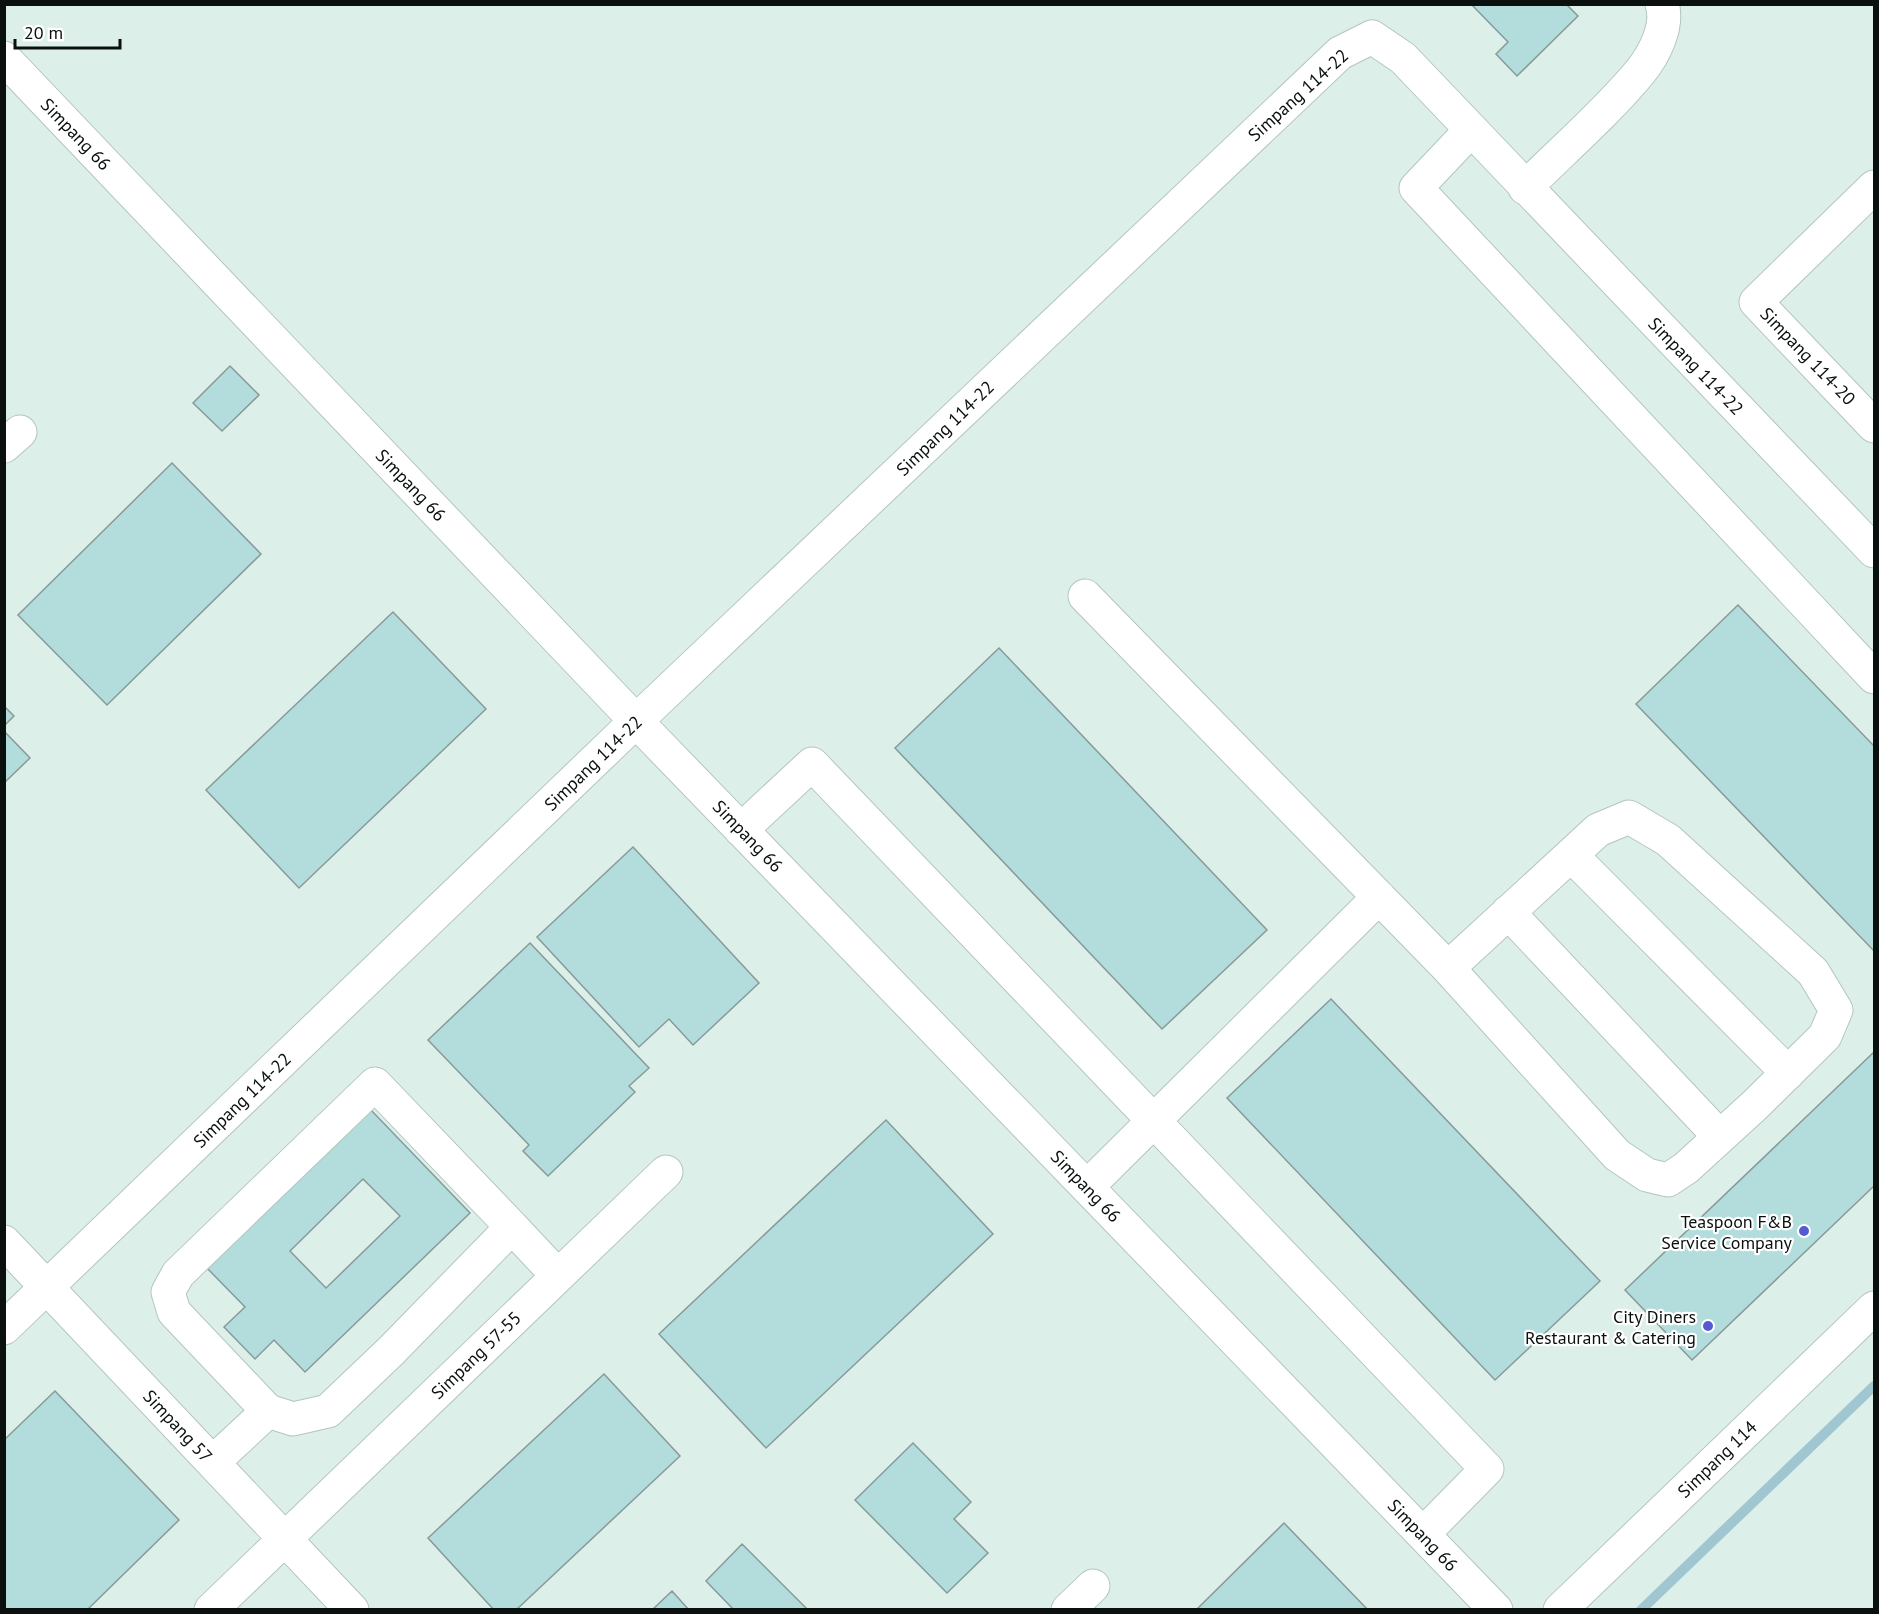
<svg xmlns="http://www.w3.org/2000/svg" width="1879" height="1614" font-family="'PT Sans',sans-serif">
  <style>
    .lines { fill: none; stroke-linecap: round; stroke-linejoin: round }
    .stream { stroke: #a0c7d1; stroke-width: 10 }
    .building { fill: #b2dddc; stroke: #889a99; stroke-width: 1.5; fill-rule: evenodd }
    .minor-casing { stroke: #b3c5bf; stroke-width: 35 }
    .minor { stroke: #fff; stroke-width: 33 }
    .poi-dot { fill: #565ad2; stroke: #fff; stroke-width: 2 }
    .labels { text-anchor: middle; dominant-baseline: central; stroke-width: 4.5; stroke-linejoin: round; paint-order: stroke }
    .street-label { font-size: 18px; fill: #0a100e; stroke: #fff }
    .poi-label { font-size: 18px; fill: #0a100e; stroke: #fff; text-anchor: end }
  </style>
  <rect width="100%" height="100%" fill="#ddefe9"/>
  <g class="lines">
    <path class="stream" d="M1641 1610 1874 1386"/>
  </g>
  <path class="building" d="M1471 4H1566L1578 16 1517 76 1496 54 1508 42Z
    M230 366 259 395 222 431 193 403Z
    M172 463 261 554 107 705 18 615Z
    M1738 605 1874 746V951L1636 704Z
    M393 612 486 709 299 888 206 790Z
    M999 648 1267 930 1162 1029 895 748Z
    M4 706 14 716 4 726Z
    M4 731 30 758 4 783Z
    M633 847 759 983 693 1045 669 1019 639 1047 537 937Z
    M530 943 649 1068 629 1086 635 1092 548 1176 523 1151 529 1145 428 1040Z
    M1331 999 1600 1281 1495 1380 1227 1098Z
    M1874 1052V1186L1692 1360 1625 1290Z
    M369 1108 470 1213 305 1372 274 1340 255 1359 224 1327 245 1307 205 1266ZM363 1179 400 1216 326 1288 290 1251Z
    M886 1120 993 1234 766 1448 659 1334Z
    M604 1374 680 1456 516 1610H494L428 1538Z
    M55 1391 179 1520 87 1610H4V1440Z
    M913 1443 971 1502 954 1519 988 1553 947 1593 855 1500Z
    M1284 1523 1368 1610H1196Z
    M742 1544 808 1610H734L706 1581Z
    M672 1591 689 1610H652Z"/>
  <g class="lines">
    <defs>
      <path id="minor" d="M4 58 636 721 1496 1610
        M1471 130 1416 188 1874 677
        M1874 187 1756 302 1874 426
        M1525 188C1562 151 1608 111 1640 72 1654 55 1669 26 1662 4
        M4 446 20 432
        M1085 596 1448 968 1617 1155 1647 1175 1668 1180 1686 1168 1755 1105 1825 1036 1836 1010 1813 972 1668 840 1629 817 1598 830 1448 968
        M741 830 812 764 1487 1469 1423 1534
        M1571 855 1788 1073
        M1508 912 1720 1137
        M1087 1187 1379 897
        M512 1227 558 1276
        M4 1242 352 1610
        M4 1328 636 721 1340 53 1372 37 1403 58 1874 551
        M213 1462 268 1411 293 1419 328 1411 391 1351 512 1227 375 1084 178 1274 168 1292 174 1312 268 1411
        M211 1610 666 1172
        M1068 1610 1093 1586
        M1560 1610 1874 1308"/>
    </defs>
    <use href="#minor" class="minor-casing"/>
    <use href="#minor" class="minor"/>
  </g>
  <g class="poi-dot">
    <circle cx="1804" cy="1231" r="6"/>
    <circle cx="1708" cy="1326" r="6"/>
  </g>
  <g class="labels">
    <g class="street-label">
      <text transform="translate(1298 95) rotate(-42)">Simpang 114-22</text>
      <text transform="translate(76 134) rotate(46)">Simpang 66</text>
      <text transform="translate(1808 356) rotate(46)">Simpang 114-20</text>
      <text transform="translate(1696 366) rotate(46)">Simpang 114-22</text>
      <text transform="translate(945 428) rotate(-44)">Simpang 114-22</text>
      <text transform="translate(411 485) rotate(46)">Simpang 66</text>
      <text transform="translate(593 763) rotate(-44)">Simpang 114-22</text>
      <text transform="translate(748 836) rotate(46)">Simpang 66</text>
      <text transform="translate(242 1100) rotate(-44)">Simpang 114-22</text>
      <text transform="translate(1086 1186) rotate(46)">Simpang 66</text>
      <text transform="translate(476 1355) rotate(-44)">Simpang 57-55</text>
      <text transform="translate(178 1426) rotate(47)">Simpang 57</text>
      <text transform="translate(1717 1459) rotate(-44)">Simpang 114</text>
      <text transform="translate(1423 1535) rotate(46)">Simpang 66</text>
    </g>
    <g class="poi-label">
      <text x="1792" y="1221">Teaspoon F&amp;B<tspan x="1792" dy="21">Service Company</tspan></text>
      <text x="1696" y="1316">City Diners<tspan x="1696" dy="21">Restaurant &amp; Catering</tspan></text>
    </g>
  </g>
  <rect width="1879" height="1614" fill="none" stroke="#0a100e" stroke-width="12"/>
  <path d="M15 39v9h105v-9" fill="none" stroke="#0a100e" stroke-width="3"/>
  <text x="24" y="39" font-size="18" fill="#0a100e" stroke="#ffffff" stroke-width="4.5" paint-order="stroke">20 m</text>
</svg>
